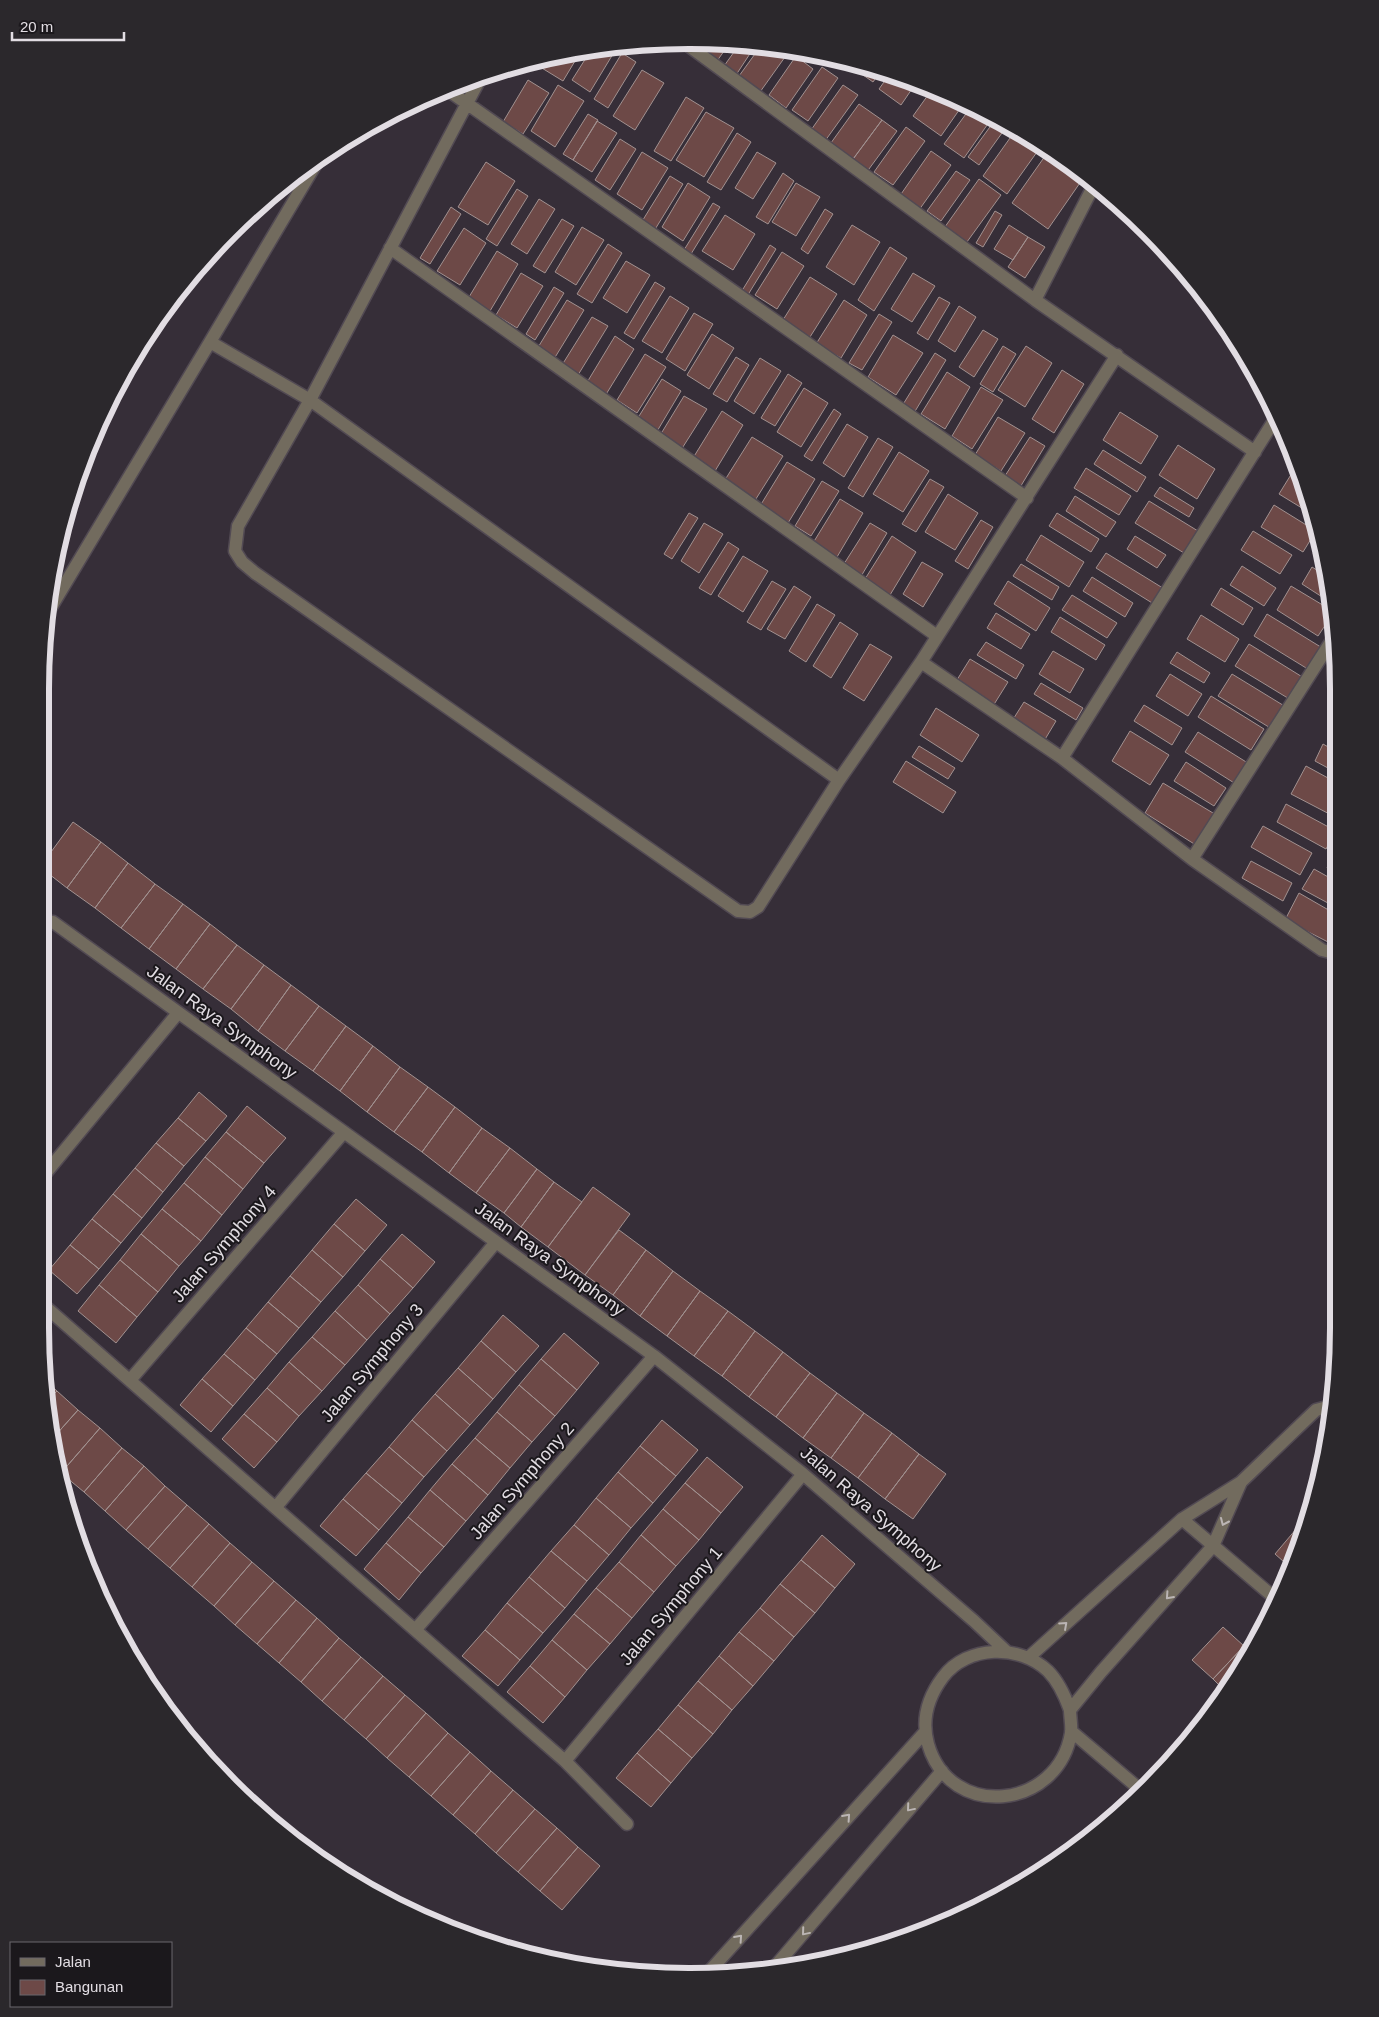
<svg xmlns="http://www.w3.org/2000/svg" width="1379" height="2017" font-family="Helvetica,sans-serif">
  <style>
    .building { fill: #6d4947; stroke: #a19190 }
    .lines { fill: none; stroke-linecap: round; stroke-linejoin: round }
    .street-casing { stroke: #524a53; stroke-width: 15 }
    .street { stroke: #726b5e; stroke-width: 12 }
    .oneway { stroke: #bbb5b4 }
    .labels { text-anchor: middle; dominant-baseline: central; stroke-width: 4; stroke-linejoin: round; paint-order: stroke }
    .street-label { font-size: 18px; fill: #e2dde3; stroke: #1b181c }
    .rim { fill: none; stroke: #e2dde3; stroke-width: 6 }
  </style>
  <rect width="100%" height="100%" fill="#362e38"/>
  <path class="building" d="M709 42 729 44 717 61 703 50Z
    M739 45 755 46 736 75 724 66Z
    M760 47 790 50 760 92 739 76Z
    M613 48 616 49 590 92 572 80 591 50Z
    M581 51 563 81 532 62 563 52Z
    M622 53 636 62 608 108 594 99Z
    M796 56 813 69 786 108 769 95Z
    M830 57 849 62 846 68Z
    M855 64 880 72 873 82 853 68Z
    M822 67 838 78 808 121 792 110Z
    M642 70 664 83 635 130 613 116Z
    M889 75 916 83 901 105 879 89Z
    M528 80 549 93 523 134 503 122Z
    M558 85 584 101 555 147 531 131Z
    M843 85 858 95 825 141 811 130Z
    M933 88 964 103 941 136 913 116Z
    M686 97 704 108 671 161 654 151Z
    M859 104 882 120 850 163 828 147Z
    M971 107 992 118 964 158 944 144Z
    M706 112 734 128 704 177 676 160Z
    M588 114 598 120 573 160 563 154Z
    M882 120 897 131 866 173 851 162Z
    M995 120 1007 126 979 165 968 157Z
    M597 121 617 133 592 172 573 160Z
    M906 127 925 141 893 185 874 172Z
    M1015 131 1042 145 1007 194 983 176Z
    M737 133 751 142 721 190 707 182Z
    M620 139 636 149 610 190 595 180Z
    M1050 149 1084 177 1048 229 1012 203Z
    M931 151 951 165 919 210 899 197Z
    M642 152 668 168 642 210 617 194Z
    M757 152 776 163 753 199 735 188Z
    M486 162 515 181 488 225 458 207Z
    M956 171 970 180 941 221 927 211Z
    M783 173 794 181 768 224 756 217Z
    M670 176 683 184 654 231 641 223Z
    M979 179 1001 195 964 246 942 231Z
    M688 183 710 197 683 241 662 227Z
    M796 183 820 197 796 236 772 222Z
    M517 189 528 196 497 246 486 239Z
    M539 199 555 209 527 254 511 244Z
    M713 203 720 207 691 254 684 250Z
    M451 207 461 214 430 264 420 258Z
    M825 209 833 214 808 254 801 249Z
    M995 211 1002 215 983 247 976 243Z
    M725 215 755 234 733 270 702 251Z
    M562 219 574 226 545 273 533 266Z
    M852 225 880 242 854 285 826 267Z
    M1009 225 1028 237 1013 260 994 249Z
    M582 227 604 240 576 285 555 272Z
    M464 228 486 243 460 285 437 271Z
    M1028 237 1045 247 1025 278 1008 267Z
    M608 244 622 253 592 303 577 294Z
    M770 245 776 249 746 298 740 294Z
    M890 247 907 258 874 311 858 300Z
    M497 251 518 264 490 311 469 297Z
    M782 252 804 266 777 309 755 295Z
    M626 261 650 275 627 313 603 298Z
    M521 273 543 286 517 328 496 315Z
    M913 273 935 286 912 322 891 309Z
    M810 277 837 294 810 337 783 320Z
    M655 282 665 288 634 339 624 333Z
    M554 287 564 293 535 340 526 334Z
    M670 296 689 308 662 353 642 341Z
    M939 297 950 303 928 340 917 333Z
    M567 300 584 310 554 359 537 349Z
    M844 300 867 315 841 358 816 344Z
    M959 306 976 317 955 352 938 341Z
    M694 313 713 324 685 371 666 359Z
    M879 314 892 322 862 370 849 363Z
    M592 317 608 326 578 375 562 365Z
    M983 330 998 339 974 377 959 367Z
    M712 334 734 348 709 389 687 375Z
    M893 335 923 353 896 395 868 377Z
    M615 336 634 349 605 396 586 384Z
    M1003 346 1016 354 993 392 980 384Z
    M1026 346 1052 363 1025 407 998 390Z
    M935 353 946 360 914 413 902 406Z
    M645 354 666 367 637 413 617 400Z
    M736 357 749 365 727 402 713 394Z
    M760 358 781 371 754 414 734 401Z
    M1062 370 1084 384 1054 433 1032 419Z
    M947 372 970 387 945 429 921 414Z
    M788 374 802 383 775 426 761 418Z
    M662 379 681 391 656 433 636 421Z
    M981 387 1003 400 972 449 952 436Z
    M804 388 828 403 801 447 777 432Z
    M684 396 707 409 681 450 659 437Z
    M834 409 841 414 812 461 804 456Z
    M722 411 743 425 715 471 693 458Z
    M1120 412 1158 436 1141 464 1103 440Z
    M998 417 1025 433 1001 471 975 455Z
    M847 424 868 437 844 477 823 463Z
    M752 437 783 456 754 502 723 483Z
    M1030 437 1045 446 1019 489 1003 479Z
    M878 438 893 447 863 497 848 488Z
    M1178 445 1215 469 1197 499 1159 475Z
    M1103 450 1146 477 1137 492 1094 464Z
    M899 452 929 471 903 512 873 494Z
    M787 462 815 479 788 523 760 506Z
    M1086 468 1131 496 1119 515 1074 488Z
    M1292 473 1297 476 1310 513 1279 494Z
    M930 479 944 487 916 532 902 524Z
    M822 481 839 491 811 536 795 526Z
    M1160 487 1194 508 1189 517 1154 496Z
    M948 494 978 513 955 550 925 532Z
    M1075 496 1116 522 1106 537 1066 511Z
    M840 499 863 513 837 557 813 543Z
    M1149 501 1198 531 1184 553 1135 523Z
    M1274 505 1316 531 1303 552 1261 527Z
    M689 513 698 518 672 559 664 554Z
    M1057 513 1099 539 1091 552 1049 526Z
    M981 520 993 527 968 569 955 561Z
    M704 523 723 534 699 573 681 561Z
    M870 523 887 533 860 578 842 567Z
    M1253 531 1292 555 1280 574 1241 550Z
    M1041 535 1084 562 1069 587 1026 560Z
    M892 536 916 552 890 595 865 579Z
    M1135 536 1166 555 1157 568 1127 549Z
    M728 542 739 549 711 595 699 588Z
    M1320 543 1326 562 1313 554Z
    M1106 553 1166 590 1157 606 1096 568Z
    M743 556 768 571 743 612 718 596Z
    M922 562 943 574 923 607 903 594Z
    M1021 564 1059 587 1052 600 1013 576Z
    M1242 566 1276 588 1264 606 1230 585Z
    M1312 567 1328 577 1330 602 1302 584Z
    M1092 577 1133 603 1125 617 1083 591Z
    M772 581 786 589 761 630 747 622Z
    M1008 581 1050 608 1036 631 994 604Z
    M794 586 811 597 785 639 767 629Z
    M1291 586 1331 610 1332 615 1318 636 1277 610Z
    M1221 588 1253 608 1243 625 1211 605Z
    M1072 595 1117 623 1107 638 1062 610Z
    M817 604 835 615 806 662 789 651Z
    M996 613 1030 634 1021 649 987 628Z
    M1267 614 1324 649 1311 671 1254 636Z
    M1201 615 1239 639 1225 662 1187 639Z
    M1060 617 1105 645 1096 660 1051 632Z
    M840 622 858 634 831 678 813 666Z
    M986 642 1024 665 1016 679 977 655Z
    M870 644 892 657 864 701 843 688Z
    M1249 644 1304 678 1291 700 1235 666Z
    M1053 651 1084 669 1070 693 1039 674Z
    M1177 652 1210 673 1204 683 1170 663Z
    M970 659 1008 682 993 706 955 683Z
    M1170 674 1202 694 1188 716 1156 696Z
    M1232 674 1286 707 1272 729 1218 696Z
    M1041 683 1083 708 1076 720 1034 694Z
    M1211 696 1264 729 1251 750 1198 717Z
    M1024 702 1056 721 1044 741 1012 721Z
    M1144 705 1182 728 1172 745 1134 721Z
    M936 708 979 735 962 762 920 735Z
    M1339 723V742L1331 738Z
    M1130 731 1169 755 1150 785 1112 761Z
    M1198 732 1251 765 1239 786 1185 752Z
    M1323 744 1339 753V774L1315 761Z
    M919 746 955 768 948 779 912 757Z
    M906 761 956 792 943 813 893 782Z
    M1186 762 1226 788 1214 806 1174 781Z
    M1306 766 1339 784V819L1291 794Z
    M1163 783 1218 816 1199 847 1145 813Z
    M1286 804 1336 831 1326 849 1277 822Z
    M73 822 101 842 67 888 40 867Z
    M1263 826 1312 853 1300 875 1251 847Z
    M101 842 128 863 95 908 67 888Z
    M1337 850 1339 851V875L1327 868Z
    M1251 861 1292 883 1283 901 1242 878Z
    M128 863 155 884 121 928 95 908Z
    M1314 869 1339 883V909L1302 889Z
    M155 884 183 904 149 949 121 928Z
    M1299 893 1339 916V926L1330 943 1285 920Z
    M183 904 210 924 176 969 149 949Z
    M210 924 237 945 203 989 176 969Z
    M237 945 264 965 231 1009 203 989Z
    M264 965 291 985 258 1031 231 1009Z
    M291 985 319 1006 285 1051 258 1031Z
    M319 1006 346 1026 313 1071 285 1051Z
    M346 1026 373 1046 340 1091 313 1071Z
    M373 1046 400 1067 367 1112 340 1091Z
    M400 1067 428 1087 394 1132 367 1112Z
    M428 1087 455 1107 422 1152 394 1132Z
    M199 1092 227 1116 206 1141 178 1118Z
    M247 1106 286 1138 264 1163 226 1132Z
    M455 1107 482 1128 449 1173 422 1152Z
    M178 1118 206 1141 184 1166 156 1143Z
    M482 1128 510 1148 476 1193 449 1173Z
    M226 1132 264 1163 243 1189 205 1157Z
    M156 1143 184 1166 163 1192 135 1168Z
    M510 1148 537 1169 504 1213 476 1193Z
    M205 1157 243 1189 222 1215 184 1183Z
    M135 1168 163 1192 142 1218 113 1194Z
    M537 1169 554 1182 521 1227 504 1213Z
    M554 1182 582 1202 548 1247 521 1227Z
    M184 1183 222 1215 201 1241 162 1209Z
    M593 1187 630 1214 585 1275 548 1247Z
    M113 1194 142 1218 121 1243 92 1219Z
    M356 1199 387 1225 365 1251 334 1224Z
    M162 1209 201 1241 179 1266 141 1234Z
    M92 1219 121 1243 99 1269 70 1245Z
    M334 1224 365 1251 343 1277 312 1250Z
    M619 1230 646 1250 613 1295 585 1275Z
    M141 1234 179 1266 158 1292 120 1260Z
    M402 1234 435 1262 413 1288 380 1259Z
    M70 1245 99 1269 77 1294 49 1270Z
    M312 1250 343 1277 321 1302 290 1276Z
    M646 1250 673 1271 640 1316 613 1295Z
    M380 1259 413 1288 390 1314 358 1285Z
    M120 1260 158 1292 137 1317 99 1285Z
    M673 1271 700 1291 667 1336 640 1316Z
    M290 1276 321 1302 299 1328 268 1302Z
    M99 1285 137 1317 116 1343 78 1311Z
    M358 1285 390 1314 367 1340 335 1311Z
    M700 1291 728 1311 694 1356 667 1336Z
    M268 1302 299 1328 277 1354 246 1328Z
    M335 1311 367 1340 345 1365 312 1337Z
    M728 1311 755 1331 722 1376 694 1356Z
    M503 1315 539 1346 516 1372 481 1341Z
    M246 1328 277 1354 255 1380 224 1354Z
    M755 1331 783 1352 749 1397 722 1376Z
    M564 1333 599 1363 577 1390 541 1359Z
    M312 1337 345 1365 322 1391 289 1362Z
    M1338 1340 1336 1355 1330 1349Z
    M481 1341 516 1372 493 1399 458 1368Z
    M783 1352 810 1373 776 1417 749 1397Z
    M224 1354 255 1380 233 1406 202 1379Z
    M541 1359 577 1390 555 1416 519 1385Z
    M289 1362 322 1391 299 1416 267 1388Z
    M458 1368 493 1399 470 1425 435 1394Z
    M810 1373 837 1393 803 1438 776 1417Z
    M202 1379 233 1406 211 1432 180 1405Z
    M47 1382 57 1391 49 1399Z
    M519 1385 555 1416 532 1442 497 1412Z
    M267 1388 299 1416 277 1442 244 1414Z
    M57 1391 78 1410 54 1437 49 1399Z
    M837 1393 864 1413 831 1458 803 1438Z
    M435 1394 470 1425 447 1451 412 1420Z
    M78 1410 100 1428 61 1473 59 1470 54 1437Z
    M497 1412 532 1442 510 1468 475 1438Z
    M864 1413 892 1433 858 1478 831 1458Z
    M244 1414 277 1442 254 1468 222 1439Z
    M412 1420 447 1451 424 1477 389 1447Z
    M662 1420 698 1450 676 1476 640 1446Z
    M100 1428 122 1448 84 1492 61 1473Z
    M892 1433 919 1454 885 1499 858 1478Z
    M475 1438 510 1468 488 1495 452 1464Z
    M640 1446 676 1476 653 1503 618 1472Z
    M389 1447 424 1477 402 1503 366 1473Z
    M122 1448 144 1466 105 1511 84 1492Z
    M919 1454 946 1474 913 1519 885 1499Z
    M707 1457 743 1487 721 1513 685 1483Z
    M452 1464 488 1495 466 1521 430 1490Z
    M144 1466 165 1486 126 1530 105 1511Z
    M618 1472 653 1503 631 1528 596 1498Z
    M366 1473 402 1503 379 1530 343 1499Z
    M685 1483 721 1513 699 1540 663 1509Z
    M165 1486 187 1505 148 1549 126 1530Z
    M430 1490 466 1521 444 1547 408 1517Z
    M596 1498 631 1528 609 1555 574 1525Z
    M343 1499 379 1530 356 1556 320 1526Z
    M187 1505 209 1524 170 1568 148 1549Z
    M663 1509 699 1540 676 1566 641 1535Z
    M408 1517 444 1547 421 1573 386 1543Z
    M209 1524 230 1543 192 1587 170 1568Z
    M574 1525 609 1555 587 1581 551 1551Z
    M1297 1528 1303 1533 1292 1569 1275 1554Z
    M641 1535 676 1566 654 1592 619 1562Z
    M822 1535 855 1564 835 1588 801 1560Z
    M230 1543 252 1562 214 1606 192 1587Z
    M386 1543 421 1573 399 1600 364 1569Z
    M551 1551 587 1581 565 1608 529 1577Z
    M801 1560 835 1588 815 1613 780 1584Z
    M252 1562 274 1581 235 1625 214 1606Z
    M619 1562 654 1592 632 1618 596 1588Z
    M529 1577 565 1608 543 1633 507 1603Z
    M274 1581 296 1600 257 1644 235 1625Z
    M780 1584 815 1613 794 1637 760 1608Z
    M596 1588 632 1618 610 1644 574 1614Z
    M296 1600 317 1618 279 1663 257 1644Z
    M507 1603 543 1633 520 1660 485 1630Z
    M760 1608 794 1637 774 1661 739 1632Z
    M574 1614 610 1644 587 1670 552 1640Z
    M317 1618 339 1638 301 1682 279 1663Z
    M1223 1627 1244 1646 1213 1679 1192 1660Z
    M485 1630 520 1660 498 1686 462 1656Z
    M739 1632 774 1661 753 1686 719 1656Z
    M339 1638 361 1657 322 1701 301 1682Z
    M552 1640 587 1670 565 1697 530 1666Z
    M1244 1646 1249 1651 1226 1692 1213 1679Z
    M719 1656 753 1686 732 1710 698 1681Z
    M361 1657 383 1676 344 1720 322 1701Z
    M530 1666 565 1697 543 1723 507 1692Z
    M383 1676 405 1695 366 1739 344 1720Z
    M698 1681 732 1710 713 1734 678 1705Z
    M405 1695 426 1713 387 1758 366 1739Z
    M678 1705 713 1734 692 1758 658 1729Z
    M426 1713 448 1733 409 1777 387 1758Z
    M658 1729 692 1758 671 1783 637 1753Z
    M448 1733 470 1752 431 1796 409 1777Z
    M470 1752 491 1771 453 1815 431 1796Z
    M637 1753 671 1783 651 1807 616 1778Z
    M491 1771 513 1790 475 1834 453 1815Z
    M513 1790 535 1809 496 1853 475 1834Z
    M535 1809 557 1828 518 1872 496 1853Z
    M557 1828 578 1847 540 1891 518 1872Z
    M578 1847 600 1866 562 1910 540 1891Z"/>
  <g class="lines">
    <defs>
      <path id="street" d="M682 41 1035 300 1255 452
        M481 77 310 400 238 526 235 551 242 562 255 573 738 911 750 912 758 907 839 780 921 662 1117 355
        M445 88 1027 498
        M390 248 937 636
        M1035 300 1094 185
        M210 342 320 157
        M47 614 210 342 310 400 839 780
        M921 662 1062 758 1192 859 1322 950 1330 952 1339 944
        M1062 758 1277 416
        M1192 859 1334 637
        M53 922 654 1356 803 1474 974 1621 1007 1652
        M40 1180 178 1013
        M40 1302 565 1761 627 1824
        M131 1379 344 1132
        M276 1507 496 1242
        M1182 1519 1277 1600
        M416 1629 654 1356
        M1028 1658 1182 1519 1241 1482 1316 1410 1331 1406
        M1070 1710C1065 1696 1059 1682 1048 1671 1020 1644 967 1645 943 1677 928 1697 921 1719 928 1744 950 1821 1058 1810 1071 1733 1072 1726 1070 1717 1070 1710L1101 1672 1213 1546 1241 1482
        M1071 1731 1143 1792
        M565 1761 803 1474
        M772 1970 942 1771
        M706 1975 925 1732"/>
    </defs>
    <use href="#street" class="street-casing"/>
    <use href="#street" class="street"/>
  </g>
  <defs><path id="oneway-chevron" d="M-2-3.5L2.5 0L-2 3.5" fill="none" stroke-width="1.6" stroke-linecap="round" stroke-linejoin="round" transform="scale(1.25)"/></defs>
  <g class="oneway">
    <use href="#oneway-chevron" transform="translate(1224 1522) rotate(114)"/>
    <use href="#oneway-chevron" transform="translate(1169 1596) rotate(132)"/>
    <use href="#oneway-chevron" transform="translate(1064 1625) rotate(-42)"/>
    <use href="#oneway-chevron" transform="translate(910 1808) rotate(130)"/>
    <use href="#oneway-chevron" transform="translate(847 1817) rotate(-48)"/>
    <use href="#oneway-chevron" transform="translate(805 1932) rotate(130)"/>
    <use href="#oneway-chevron" transform="translate(739 1938) rotate(-48)"/>
  </g>
  <g class="labels">
    <g class="street-label">
      <text transform="translate(222 1022) rotate(36)">Jalan Raya Symphony</text>
      <text transform="translate(224 1244) rotate(-49)">Jalan Symphony 4</text>
      <text transform="translate(550 1259) rotate(36)">Jalan Raya Symphony</text>
      <text transform="translate(372 1363) rotate(-50)">Jalan Symphony 3</text>
      <text transform="translate(522 1481) rotate(-49)">Jalan Symphony 2</text>
      <text transform="translate(871 1509) rotate(41)">Jalan Raya Symphony</text>
      <text transform="translate(671 1606) rotate(-50)">Jalan Symphony 1</text>
    </g>
  </g>
  <path d="M0 0H1379V2017H0ZM689 49H690A640 640 0 0 1 1330 689V1328A640 640 0 0 1 690 1968H689A640 640 0 0 1 49 1328V689A640 640 0 0 1 689 49Z" fill="#2b282c" fill-rule="evenodd"/>
  <path class="rim" d="M689 49H690A640 640 0 0 1 1330 689V1328A640 640 0 0 1 690 1968H689A640 640 0 0 1 49 1328V689A640 640 0 0 1 689 49Z"/>
  <rect x="10" y="1942" width="162" height="65" fill="#1b181c" stroke="#6b676c"/>
  <rect x="20" y="1958" width="25" height="8" fill="#726b5e" stroke="#6b676c"/>
  <text x="55" y="1967" font-size="15" fill="#e2dde3">Jalan</text>
  <rect x="20" y="1980" width="25" height="15" fill="#6d4947" stroke="#6b676c"/>
  <text x="55" y="1992" font-size="15" fill="#e2dde3">Bangunan</text>
  <path d="M12 32v8h112v-8" fill="none" stroke="#e2dde3" stroke-width="2.5"/>
  <text x="20" y="32" font-size="15" fill="#e2dde3" stroke="#1b181c" stroke-width="4" paint-order="stroke">20 m</text>
</svg>
